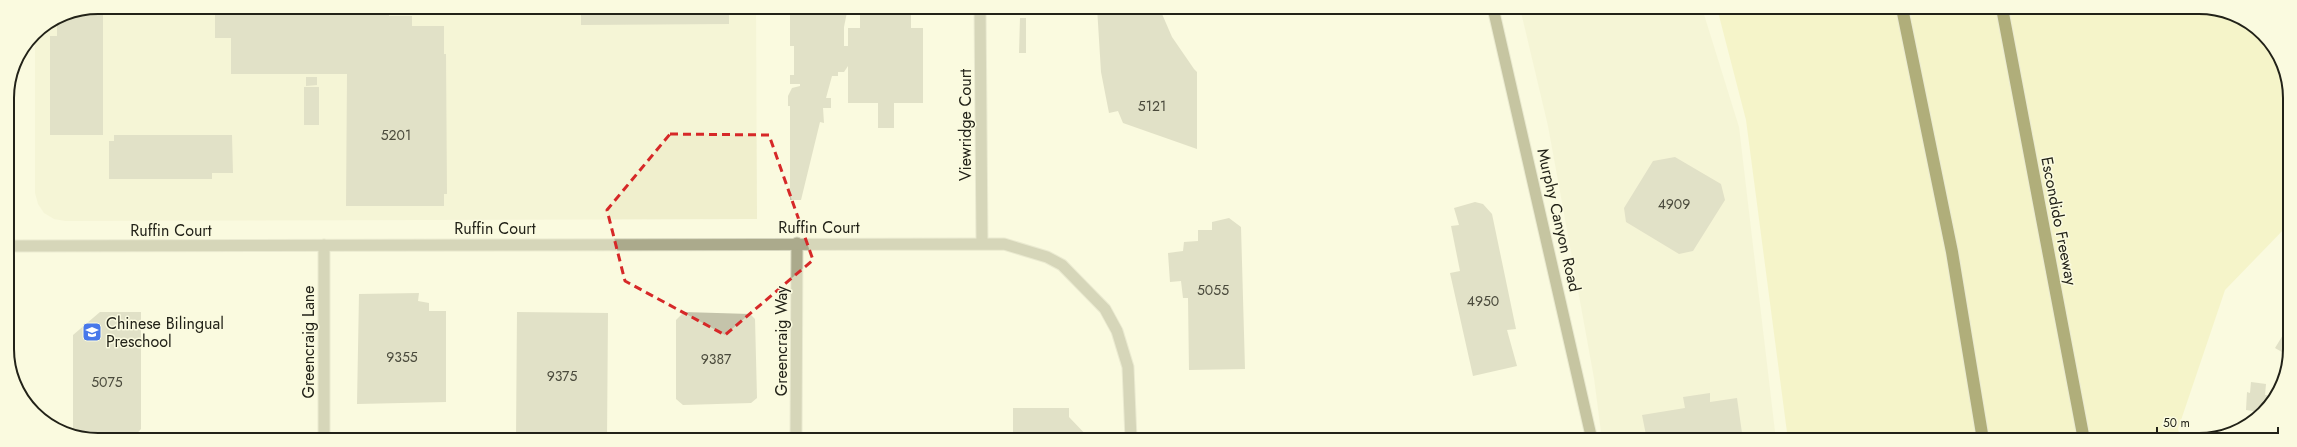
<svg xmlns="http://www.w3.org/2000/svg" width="2297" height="447" font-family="Jost,sans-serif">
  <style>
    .built { fill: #f0efcd }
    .green { fill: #efedb0 }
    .building { fill: #c4c3aa }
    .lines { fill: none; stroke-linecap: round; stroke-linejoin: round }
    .minor-casing { stroke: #d7d7bf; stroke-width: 13 }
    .tertiary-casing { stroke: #d7d7bf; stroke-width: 13 }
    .secondary-casing { stroke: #d7d7bf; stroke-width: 13 }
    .motorway-casing { stroke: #d7d7bf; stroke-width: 14 }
    .minor { stroke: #abaa8c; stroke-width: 11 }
    .tertiary { stroke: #abaa8c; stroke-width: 11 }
    .secondary { stroke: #878558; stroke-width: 11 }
    .motorway { stroke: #575300; stroke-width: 12 }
    .marked { fill: none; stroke: #d62828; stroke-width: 3; stroke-dasharray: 8 5; stroke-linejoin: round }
    .labels { text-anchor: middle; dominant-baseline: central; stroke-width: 3; stroke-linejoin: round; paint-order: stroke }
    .number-label { font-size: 14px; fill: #4a4a3c }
    .street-label { font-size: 16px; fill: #222218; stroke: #fafadf }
    .poi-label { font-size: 16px; fill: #222218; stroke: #fafadf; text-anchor: start }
    .rim { fill: none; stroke: #222218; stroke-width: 2 }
  </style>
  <rect width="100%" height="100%" fill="#fafadf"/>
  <path class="built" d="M98 7H756L757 219 65 221 54 219 44 213 38 204 35 193V33L63 14Z
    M1520 8H1702L1739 127 1776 440H1602L1594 378 1548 126Z"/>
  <path class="green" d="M1717 8H2211L2259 30 2288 80 2289 224 2225 290 2178 429 2181 440H1788L1746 120Z"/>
  <path class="building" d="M98 7H103V135H50V36H57V18L63 14Z
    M215 7H389V16H412V26H444V54H446L447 194H444V206H346L347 74H231V38H215Z
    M581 7H729V24L581 25Z
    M790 7H848L844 27V46H848V28H860V7H904V13H911V28H923V103H894V128H878V103H848V66L844 72H838V76H832L826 98H831V108H823L824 123 820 122 801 200H790V106H788V96L792 88 800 86V84H790V75H794V46H790Z
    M1097 7H1159L1172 37 1194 69 1197 72V149L1123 123 1118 111 1109 113 1101 72Z
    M1020 18H1026V53H1019Z
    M306 77H317V85L306 86Z
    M304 87H319V125H304Z
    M114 135H232L233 173H212V179H109V141H114Z
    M1675 157 1721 184 1725 200 1693 251 1679 254 1626 222 1624 208 1653 161Z
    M1475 202 1483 204 1492 214 1516 329 1507 330 1517 366 1473 376 1450 273 1460 271 1451 226 1459 225 1454 208Z
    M1229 218 1241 227 1245 369 1189 370 1188 298H1183L1181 281 1170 282 1168 253 1183 251 1184 242 1198 241V230H1212V222Z
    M419 293 418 301 429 303V311H446V402L357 404 359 294Z
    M100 312H141V429L132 439H108L80 436 73 434V335Z
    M517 312 608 313 607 438H516Z
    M684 312 750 314 755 319 757 398 751 403 683 405 676 399V320Z
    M2286 330 2289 332V356L2275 348Z
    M2251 382 2266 384 2265 395 2276 396 2258 418 2259 412 2246 410 2247 392 2250 393Z
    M1710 393V402L1737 398 1743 440H1647L1642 415 1685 408 1683 397Z
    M1013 408H1069V417L1090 439H1013Z"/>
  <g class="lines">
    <defs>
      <path id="minor" d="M980 7 982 243
        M324 245V439
        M796 439 797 243"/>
      <path id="tertiary" d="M8 246 1004 244 1047 257 1062 265 1105 309 1117 331 1128 367 1131 439"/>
      <path id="secondary" d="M1493 8 1592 440"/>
      <path id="motorway" d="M1902 8 1952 252 1983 440
        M2002 8 2084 440"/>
    </defs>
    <use href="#minor" class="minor-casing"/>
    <use href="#tertiary" class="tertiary-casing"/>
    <use href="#secondary" class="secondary-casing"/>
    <use href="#motorway" class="motorway-casing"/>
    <use href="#minor" class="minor"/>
    <use href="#tertiary" class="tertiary"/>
    <use href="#secondary" class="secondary"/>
    <use href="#motorway" class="motorway"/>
  </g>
  <path d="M0 0H2297V447H0ZM670 134 769 135 813 260 725 335 625 281 607 210Z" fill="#fafadf" fill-opacity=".55" fill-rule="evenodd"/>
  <path class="marked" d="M670 134 769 135 813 260 725 335 625 281 607 210Z"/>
  <defs>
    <symbol id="school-square" viewBox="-11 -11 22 22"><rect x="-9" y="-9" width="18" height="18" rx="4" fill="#4878ea" stroke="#fafadf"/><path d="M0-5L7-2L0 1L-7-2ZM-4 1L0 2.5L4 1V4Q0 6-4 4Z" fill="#fff"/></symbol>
  </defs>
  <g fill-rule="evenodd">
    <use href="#school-square" x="81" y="321" width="22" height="22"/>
  </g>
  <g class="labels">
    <g class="number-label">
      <text x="1152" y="106">5121</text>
      <text x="396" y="135">5201</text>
      <text x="1674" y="204">4909</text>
      <text x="1213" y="290">5055</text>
      <text x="1483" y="301">4950</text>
      <text x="402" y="357">9355</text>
      <text x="716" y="359">9387</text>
      <text x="562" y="376">9375</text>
      <text x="107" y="382">5075</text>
    </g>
    <g class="street-label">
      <text transform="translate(965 125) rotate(-90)">Viewridge Court</text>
      <text transform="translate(1559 220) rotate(77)">Murphy Canyon Road</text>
      <text transform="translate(2059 221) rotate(79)">Escondido Freeway</text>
      <text x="819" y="227">Ruffin Court</text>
      <text x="495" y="228">Ruffin Court</text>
      <text x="171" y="230">Ruffin Court</text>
      <text transform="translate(781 341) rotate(-90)">Greencraig Way</text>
      <text transform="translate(308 342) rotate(-90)">Greencraig Lane</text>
    </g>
    <g class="poi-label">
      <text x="106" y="323">Chinese Bilingual<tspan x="106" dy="18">Preschool</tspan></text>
    </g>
  </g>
  <path d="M0 0H2297V447H0ZM98 14H2199A84 84 0 0 1 2283 98V349A84 84 0 0 1 2199 433H98A84 84 0 0 1 14 349V98A84 84 0 0 1 98 14Z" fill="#fafadf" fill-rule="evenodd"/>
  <path class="rim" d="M98 14H2199A84 84 0 0 1 2283 98V349A84 84 0 0 1 2199 433H98A84 84 0 0 1 14 349V98A84 84 0 0 1 98 14Z"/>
  <path d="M2157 427v6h121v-6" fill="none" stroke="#222218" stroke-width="2"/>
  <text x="2163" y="427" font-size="12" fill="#222218" stroke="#fafadf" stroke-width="3" paint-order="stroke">50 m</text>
</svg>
